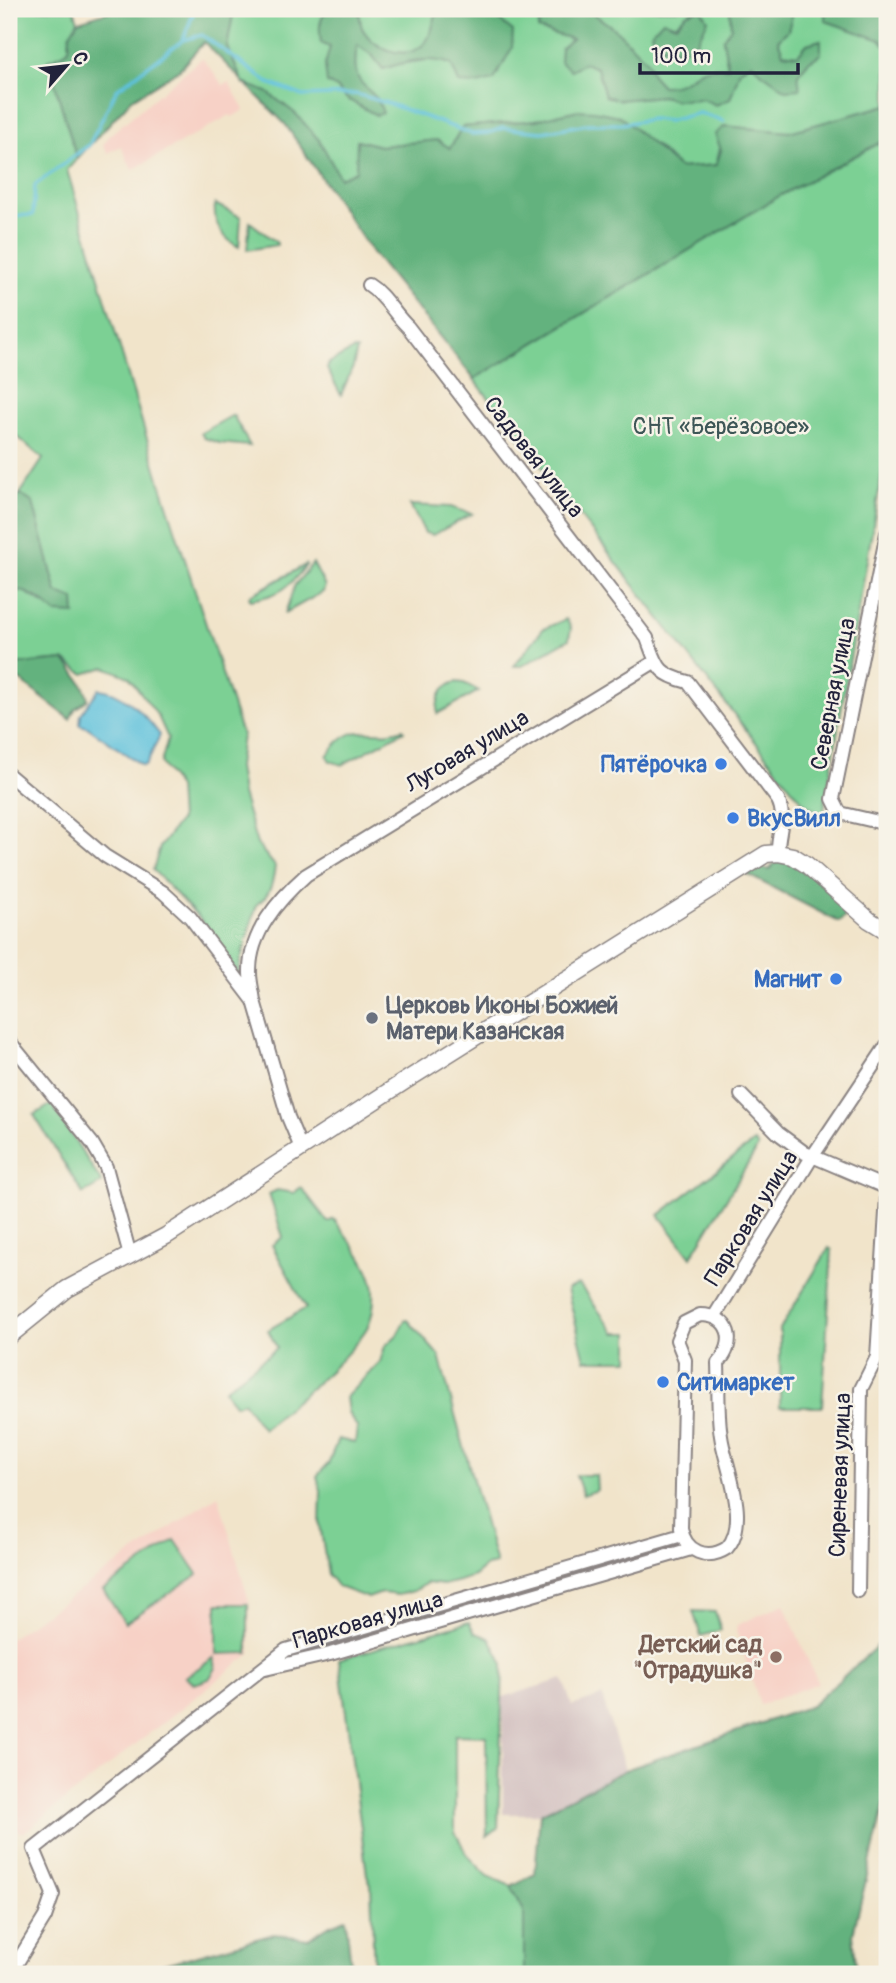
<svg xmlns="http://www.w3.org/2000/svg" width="896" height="1983" font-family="Pangolin,sans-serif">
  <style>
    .built { fill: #f7d1c6 }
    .industrial { fill: #d2bfbf }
    .green { fill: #7bd094; stroke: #4e7968; stroke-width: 2 }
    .forest { fill: #64b27e; stroke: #436a5c; stroke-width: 2 }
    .water { fill: #5dc1dc; stroke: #40728c; stroke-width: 2 }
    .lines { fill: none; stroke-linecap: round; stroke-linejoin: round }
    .stream { stroke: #5dc1dc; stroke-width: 3.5 }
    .minor-casing { stroke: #8a8382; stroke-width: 16 }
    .tertiary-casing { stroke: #8a8382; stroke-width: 19 }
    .minor { stroke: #fff; stroke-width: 12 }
    .tertiary { stroke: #fff; stroke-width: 16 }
    .shop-dot { fill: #3f7fe0; stroke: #f7f3e8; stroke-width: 2.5 }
    .worship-dot { fill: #6b7280; stroke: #f7f3e8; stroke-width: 2.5 }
    .education-dot { fill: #8d6e63; stroke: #f7f3e8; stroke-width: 2.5 }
    .labels { text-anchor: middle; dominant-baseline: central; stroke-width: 5; stroke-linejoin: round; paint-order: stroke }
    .park-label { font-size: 23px; fill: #3d5656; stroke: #f7f3e8 }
    .street-label { font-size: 23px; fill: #22223b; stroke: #f7f3e8 }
    .shop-label { font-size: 23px; font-weight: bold; fill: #366cbe; stroke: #f7f3e8; text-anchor: end }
    .worship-label { font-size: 23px; font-weight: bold; fill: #5b616d; stroke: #f7f3e8; text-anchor: start }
    .education-label { font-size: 23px; font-weight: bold; fill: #785e54; stroke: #f7f3e8; text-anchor: end }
  </style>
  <rect width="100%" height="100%" fill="#f7f3e8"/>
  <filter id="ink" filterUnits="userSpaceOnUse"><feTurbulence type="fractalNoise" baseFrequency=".0143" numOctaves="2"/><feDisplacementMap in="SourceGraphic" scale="14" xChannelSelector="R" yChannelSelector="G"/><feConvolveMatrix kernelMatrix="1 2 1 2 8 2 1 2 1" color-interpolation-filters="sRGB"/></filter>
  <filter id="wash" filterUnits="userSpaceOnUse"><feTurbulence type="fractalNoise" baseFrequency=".00686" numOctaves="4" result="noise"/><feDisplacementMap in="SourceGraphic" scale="28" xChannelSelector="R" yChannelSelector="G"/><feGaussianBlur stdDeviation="1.57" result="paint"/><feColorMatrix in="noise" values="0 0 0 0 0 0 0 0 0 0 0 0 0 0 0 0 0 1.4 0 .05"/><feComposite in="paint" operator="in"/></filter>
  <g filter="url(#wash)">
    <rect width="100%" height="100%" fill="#f1e4ca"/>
    <path class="built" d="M202 58 223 85 229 82 244 110 232 117 230 115 132 170 121 146 108 153 103 145 111 134Z
      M218 1495 249 1601 250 1654 23 1833 9 1826V1639Z
      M784 1604 818 1683 760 1705 736 1630 737 1625Z"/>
    <path class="industrial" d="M563 1679 572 1706 602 1696 625 1770 540 1814H503V1697Z"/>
    <path class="green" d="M9 9H74L78 21 70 34 69 48 63 54 48 60 77 159 67 170 162 489 242 735 238 767 242 794 257 844 275 866C273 882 271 895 257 904L240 962 239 976 201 920 153 870 160 847 180 820 178 788 161 763 168 738 158 716 129 677 105 667 84 674 64 660 9 665V595L21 590C43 601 50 614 75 613L57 594 33 503 20 494 43 459 9 429Z
      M234 9H329L326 11 330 52 325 65 337 88 347 99 376 115 378 99C354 79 353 75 357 44L372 55 383 69 399 64 434 59 451 64 499 20 501 9H543L538 29 573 39 584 63 597 68 605 96 619 100 662 96 676 100 703 99 716 105 730 99 740 70 752 62 762 73 786 89 808 62 821 54 820 40 807 44 798 55 783 54 778 40 788 30 792 16 787 9H824L826 21 881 40 887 48V105L789 132 725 126 716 165 679 168 655 145 578 110 536 120 462 127 450 148 437 140 380 146 358 140 356 171 340 179C316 134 293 100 243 84L227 47Z
      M355 9H457L436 15C433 25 431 37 423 45 404 62 372 48 362 28 360 24 360 16 359 12Z
      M569 9H699L686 14 655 45 681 52 708 20 701 9H730L731 28 723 40 728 68 700 70 678 86H662L652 75 647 61 616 30 592 13Z
      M887 139V444L823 816 803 802 792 789 474 379 781 195Z
      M215 204 241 217 239 247C222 238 213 223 215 204Z
      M250 222 277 243V245L247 250Z
      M353 350H357L353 367 341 395 327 369 329 363Z
      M233 415 250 446 219 443 204 438 201 433Z
      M410 505 451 507 472 514 433 535 425 533Z
      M313 563 325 586 323 592 285 613 295 585Z
      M307 564C289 588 279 596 250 600L249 596Z
      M566 619 571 628 569 639 522 666H514L543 629Z
      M456 682 464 683 479 691 437 714C437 698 440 687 456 682Z
      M403 729 404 731 342 765 330 761 327 756C354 715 372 741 403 729Z
      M52 1104 102 1183 83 1194 34 1115Z
      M754 1142 758 1147 691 1257 659 1215Z
      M301 1187 328 1222 334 1219C348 1239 367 1260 373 1284 376 1296 373 1320 365 1331 339 1369 297 1398 263 1429L243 1402 236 1405 224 1390 277 1348 268 1330 306 1308 272 1245 283 1237 269 1194 277 1190 294 1193Z
      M829 1248 832 1250 822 1407H780V1329Z
      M579 1284 615 1333H629V1360H585L567 1289Z
      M405 1320H408L439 1356 496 1564 486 1566 474 1576 459 1581 443 1585 427 1583 413 1591 398 1595 382 1593 368 1598 338 1587 328 1574 320 1525 321 1491 317 1476 328 1464 338 1439 355 1443 357 1427 348 1413 346 1397 380 1362 385 1346 397 1335Z
      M576 1475H596L597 1490 583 1495Z
      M175 1540 198 1574 125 1623 103 1590Z
      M217 1604H248V1653L217 1654Z
      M693 1611 715 1612 721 1630 701 1636Z
      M469 1622 475 1633 490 1638 503 1664 498 1828 487 1836 486 1736 455 1735V1832L468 1856 488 1876 511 1886 524 1911V1974H374L371 1884 367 1875 339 1659Z
      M214 1658 216 1668 209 1679 195 1684 185 1677Z"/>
    <path class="forest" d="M117 9H234L227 47 243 83 267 92 296 114 320 141 340 178 356 171 357 140 380 146 437 140 450 148 462 127 536 120 578 110 594 111 620 116 679 168 716 165 721 150 715 134 725 126 789 132 887 105V139L781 195 474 379 373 254 285 124 204 42 180 69 131 100 77 159 48 60 63 54 69 48 70 34 78 21Z
      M329 9H355L359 11C360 16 360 23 362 28 372 48 404 62 423 45 431 37 433 25 436 15L457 9H501L499 20 513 31 512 48 494 80 477 84 459 83 451 64C427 56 407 61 383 69L372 55 357 45C349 95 371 77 383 113L376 115 347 99 337 88 327 83 325 65 330 47 321 43C319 30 318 18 329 9Z
      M543 9H569L592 13 616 30 647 61 652 75 662 86C693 87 693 63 728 68L723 39 731 28 730 9H787L792 16 788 30 778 40 783 53 798 55 807 44 821 40V54L808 62 798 74 800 89 786 90 762 73 752 63 740 70 730 99 716 105 703 99 676 100 662 96 619 100 605 96 597 68 584 63 571 70 560 62 561 48 572 39 538 29Z
      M699 9H701L708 20C690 56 693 51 655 45L651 33 663 20 676 25 686 14Z
      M824 9H887V48L881 40 826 21Z
      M20 494 33 503 57 593 74 599 75 614 55 613 40 599 21 590 9 595V503Z
      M64 660C73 668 86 687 88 699L75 709 70 719 9 672V665Z
      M777 861C805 859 827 891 845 909L844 918 839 922 746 874 758 866 769 870Z
      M887 1637V1793L853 1934 857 1974H524V1911L511 1886 535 1874 540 1814 625 1770 811 1706Z
      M346 1919 352 1974H107L111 1968H151L274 1934 308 1939 330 1925Z"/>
    <path class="water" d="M99 689C124 691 146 716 160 735L147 763 143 766 87 727 80 725 81 714Z"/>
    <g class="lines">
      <path class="stream" d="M183 40 202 35 269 83 303 96 356 94 387 103 472 134 488 133 503 128 542 132 588 124H622L652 119 668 121 699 113 724 121
        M9 216 33 215 35 185 89 145 117 89 183 40 195 9"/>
    </g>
  </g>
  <g filter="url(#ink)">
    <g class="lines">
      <defs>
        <path id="minor" d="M369 285C384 294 394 314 408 327L647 638C658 667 657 674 688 682L778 800C787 818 777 834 778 853
          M887 533 833 799 840 813 887 824
          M9 775 105 856 163 892 190 917 254 1001 288 1117 301 1148
          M254 1001C253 992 250 982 250 973 249 933 278 900 306 875L656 661
          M9 1041 92 1143 106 1167 130 1255
          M741 1095 778 1133 805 1153 887 1188
          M700 1315C731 1315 737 1343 718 1363 719 1387 717 1412 721 1436 725 1466 751 1521 727 1548 707 1561 685 1552 681 1528L685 1360 677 1340 684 1323Z
          M714 1317 812 1157 887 1045
          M858 1591 861 1389 877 1357 887 1196
          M265 1669 330 1654 691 1549
          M10 1974 45 1917 53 1894 34 1849 286 1650 682 1535"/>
        <path id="tertiary" d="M9 1336 67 1289 166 1236 405 1081 766 854 778 853 793 856 807 865 869 920 887 931"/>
      </defs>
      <use href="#minor" class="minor-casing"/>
      <use href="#tertiary" class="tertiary-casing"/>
      <use href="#minor" class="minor"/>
      <use href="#tertiary" class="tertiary"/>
    </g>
  </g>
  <g class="shop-dot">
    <circle cx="721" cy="764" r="7"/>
    <circle cx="733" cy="818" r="7"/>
    <circle cx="836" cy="979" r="7"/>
    <circle cx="663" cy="1382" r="7"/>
  </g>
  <circle class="worship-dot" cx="372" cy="1018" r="7"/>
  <circle class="education-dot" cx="776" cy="1657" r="7"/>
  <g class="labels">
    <g class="park-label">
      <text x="721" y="426">СНТ «Берёзовое»</text>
    </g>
    <g class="street-label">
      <text transform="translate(534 457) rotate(52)">Садовая улица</text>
      <text transform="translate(833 694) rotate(-79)">Северная улица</text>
      <text transform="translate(467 751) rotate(-31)">Луговая улица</text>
      <text transform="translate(751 1218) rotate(-58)">Парковая улица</text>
      <text transform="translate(840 1475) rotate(-88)">Сиреневая улица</text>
      <text transform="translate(368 1620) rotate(-16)">Парковая улица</text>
    </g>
    <g class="shop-label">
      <text x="707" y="764">Пятёрочка</text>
      <text x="747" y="818" text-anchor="start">ВкусВилл</text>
      <text x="822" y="979">Магнит</text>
      <text x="677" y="1382" text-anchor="start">Ситимаркет</text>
    </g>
    <g class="worship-label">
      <text x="386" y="1005">Церковь Иконы Божией<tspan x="386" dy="26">Матери Казанская</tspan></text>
    </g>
    <g class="education-label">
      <text x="762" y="1644">Детский сад<tspan x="762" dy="26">"Отрадушка"</tspan></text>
    </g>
  </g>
  <rect width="896" height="1983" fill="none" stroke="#f7f3e8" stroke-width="35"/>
  <g transform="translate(66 66) rotate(62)" stroke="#f7f3e8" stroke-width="5" paint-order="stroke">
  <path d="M0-5L12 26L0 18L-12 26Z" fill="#22223b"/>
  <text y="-10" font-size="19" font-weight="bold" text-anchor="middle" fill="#22223b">С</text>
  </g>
  <path d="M640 63v10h158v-10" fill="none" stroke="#22223b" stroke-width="3.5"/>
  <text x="651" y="63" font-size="21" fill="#22223b" stroke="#f7f3e8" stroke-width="5" paint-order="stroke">100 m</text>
</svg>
